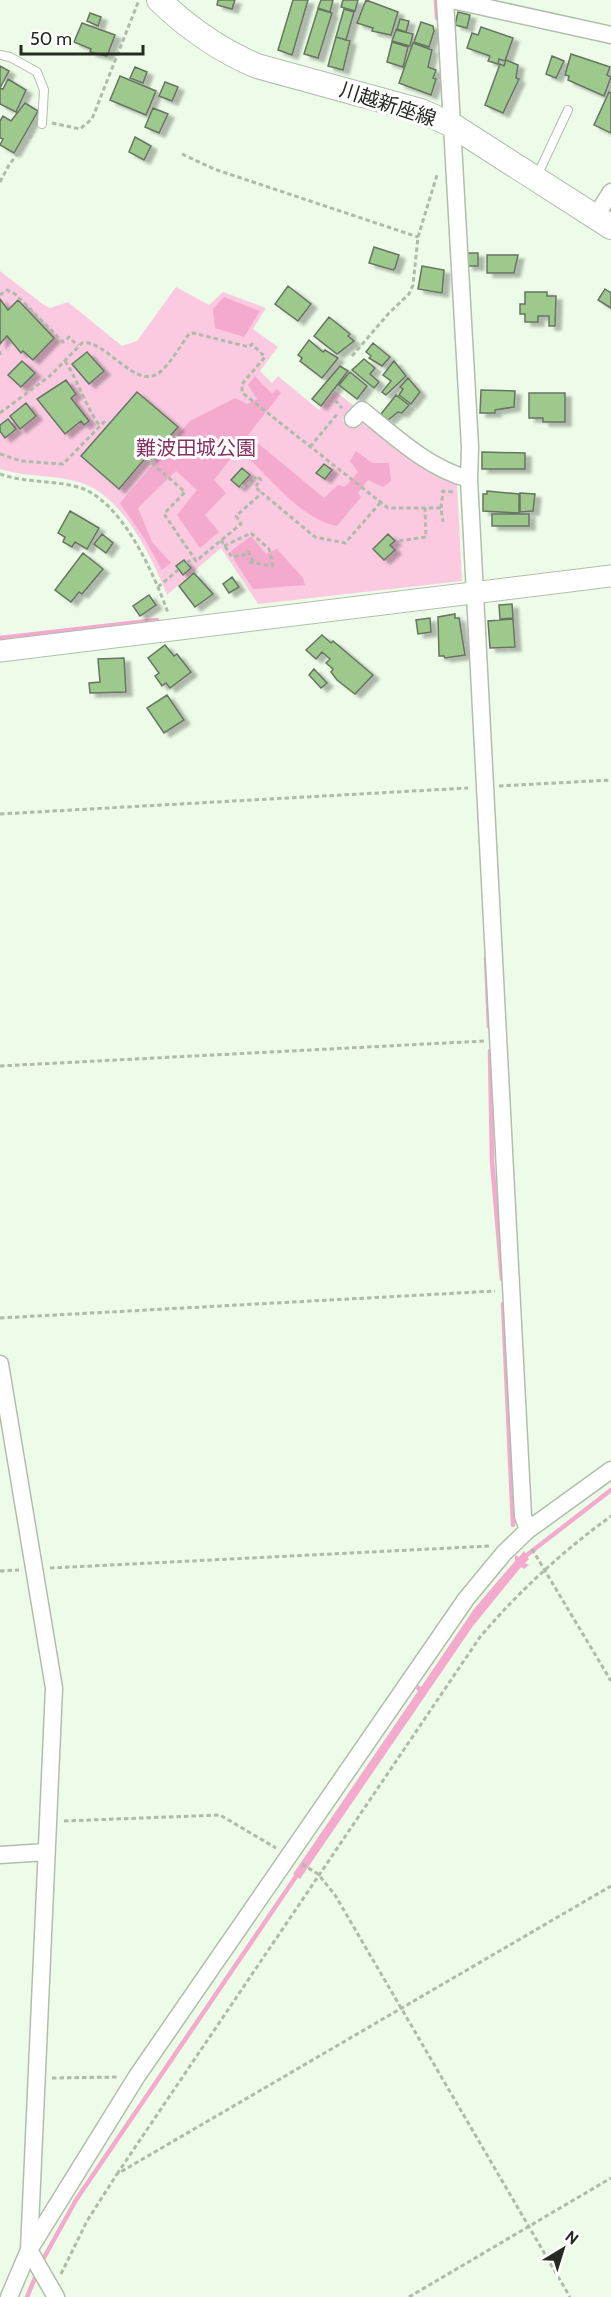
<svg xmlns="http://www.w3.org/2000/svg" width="611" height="2297" font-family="Cabin,'Noto Sans JP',sans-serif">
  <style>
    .green { fill: #fbcae1 }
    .water { fill: #f3aacd }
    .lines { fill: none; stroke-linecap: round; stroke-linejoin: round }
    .stream { stroke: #f3aacd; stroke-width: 4.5 }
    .building { fill: #9dca8c; stroke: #687464; stroke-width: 1.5; filter: url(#shadow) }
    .service-casing { stroke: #b1beac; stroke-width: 10 }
    .minor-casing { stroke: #b1beac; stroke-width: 19 }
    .tertiary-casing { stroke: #b1beac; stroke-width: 23 }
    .secondary-casing { stroke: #b1beac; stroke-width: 26 }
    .path { stroke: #aebaaa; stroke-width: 3; stroke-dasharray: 4.5 3; stroke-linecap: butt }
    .service { stroke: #fff; stroke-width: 8 }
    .minor { stroke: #fff; stroke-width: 16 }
    .tertiary { stroke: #fff; stroke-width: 21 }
    .secondary { stroke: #fff; stroke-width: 24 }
    .labels { text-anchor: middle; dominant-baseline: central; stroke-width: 6; stroke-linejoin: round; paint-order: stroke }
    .street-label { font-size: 20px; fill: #252a23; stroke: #fff }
    .park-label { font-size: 20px; fill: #863261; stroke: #fff }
  </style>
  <defs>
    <filter id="shadow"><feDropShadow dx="6" dy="4" stdDeviation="1.5" flood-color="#0004"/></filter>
  </defs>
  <rect width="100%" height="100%" fill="#edfce8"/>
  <path class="green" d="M0 271 44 305 50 308 68 302 122 346 137 341 176 287 209 305 223 292 266 308 253 329 278 347 260 371 272 383 278 376 319 410 335 391 354 406 342 420 353 429 360 422 367 421 402 450 457 484 462 581 258 604 221 548 167 595C152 557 123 497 82 483 55 474 27 478 0 469Z"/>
  <path class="water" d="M224 297 260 311 244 337 215 328 213 309Z
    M255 376 272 394 277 389 281 393 248 435 324 498 338 485 345 487 358 472 350 461 356 451 372 463H389L391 481 383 487 368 480 358 493 361 497 337 526C297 518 269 474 238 449L214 480 226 493 205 515 219 532 200 548 177 515 197 490 176 471 138 508 152 542 171 563 162 570 144 538 120 503 190 421 235 398 247 404 257 399 248 385Z
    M251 536 266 554 277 549 303 578 305 585 253 589 234 560 231 551Z
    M524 1551 529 1559 525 1563 529 1565 524 1569 521 1567 473 1626 300 1879 293 1874 418 1691 416 1689 418 1685 421 1687 474 1609 515 1561V1555L519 1557Z"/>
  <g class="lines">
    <path class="stream" d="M436 0 437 18
      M0 638 157 620
      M486 958 489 1027
      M490 1051 492 1161 502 1279
      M503 1304 513 1525
      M523 1558 611 1490
      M41 2263 76 2200 299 1872
      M27 2297 37 2273"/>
  </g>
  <path class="building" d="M218 0H235L232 9 217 5Z
    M293 0H308L292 55 278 50Z
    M321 0H333L330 12 318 8Z
    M343 0H358L355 11 341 7Z
    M366 0 398 12 391 35 372 31 373 28 357 23Z
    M318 9 332 13 318 58 304 54Z
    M344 9 354 12 346 40 336 37Z
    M458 12 470 15 467 28 455 25Z
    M90 13 101 17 98 26 87 21Z
    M400 19 409 21 406 32 397 29Z
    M421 22 433 26 434 31 429 47 414 42Z
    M82 23 115 35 107 56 90 52 91 49 74 42Z
    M481 27 513 38 505 61 499 59 498 64 488 61 490 56 467 48 472 33 478 35Z
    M396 30 413 34 410 46 392 41Z
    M336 37 350 41 343 70 328 66Z
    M392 42 408 47 403 67 387 62Z
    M413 43 432 50 428 67 436 70 433 78 436 79 431 95 399 83Z
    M571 54 610 67 607 75 611 77 604 96 568 80 569 76 565 75Z
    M552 56 564 61 556 78 546 74Z
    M506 60 518 65 516 78 519 79 503 113 485 105 500 64 504 66Z
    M0 66 9 71 0 88Z
    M135 67 147 72 143 83 130 78Z
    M120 76 156 91 146 115 110 100Z
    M8 79 26 90 16 112 0 104V88L3 89Z
    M165 82 178 87 172 101 159 96Z
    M609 92 611 93V133L594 125Z
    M25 103 38 111 14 153 0 145 3 139 0 138V121L3 116 11 121Z
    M153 108 168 114 159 133 145 127Z
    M135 137 151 146 144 160 129 152Z
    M374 247 399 255 395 268 393 270 369 263Z
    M467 253H478V266H467Z
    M487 255H518L514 273H487Z
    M422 266 444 270 442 293 418 289Z
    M288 286 311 304 298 321 275 304Z
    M605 289 611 293V308L598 300Z
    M525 292H547V296H556L555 326H549V316H538V322H525V314H520V304H525Z
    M0 299 8 310 18 300 54 338 33 360 23 351 21 353 7 336 0 344Z
    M329 317 350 334 348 336 354 341 337 354 314 336Z
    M309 340 323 352 325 350 338 358 322 378 300 361 302 358 298 355Z
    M373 343 390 357 382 366 369 358 371 356 366 352Z
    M87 352 104 371 89 384 72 364Z
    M364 359 375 368 370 374 379 382 374 388 352 370Z
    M22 361 35 373 21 387 8 375Z
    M394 361 406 376 386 395 382 392 391 381 383 375Z
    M340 366 348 371 321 406 312 399Z
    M350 372 367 386 357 399 339 385Z
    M408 378 420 392 411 404 399 395 403 389 400 387Z
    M66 380 76 394 71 398 89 421 84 425 81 421 65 434 37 399Z
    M481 390 515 391 514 407 495 410V413H480Z
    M137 392 178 427 150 459 147 456 119 489 81 456Z
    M529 393H565V422H543V418H529Z
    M396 395 409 405 402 413 398 412 388 420 381 414Z
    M26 403 36 416 20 429 10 416Z
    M8 419 16 429 5 438 0 431V425Z
    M482 452 525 453V469H482Z
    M324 464 332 470 325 479 316 473Z
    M242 468 250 475 239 487 231 480Z
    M487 491 519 494V513L483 511V494H487Z
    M520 493 535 494 533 511 520 512Z
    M70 511 99 528 87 549 75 542 72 547 63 542 65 537 58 533Z
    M492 514H529V526H492Z
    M102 534 113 543 106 553 94 544Z
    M388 534 395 541 390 545 395 550 384 560 373 549Z
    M83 553 103 569 82 594 79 592 71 602 55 590Z
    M184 560 191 568 183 575 176 566Z
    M194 573 213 594 195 607 179 586Z
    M232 577 239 587 229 593 223 584Z
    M149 595 156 605 140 616 133 606Z
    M512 604 513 618 500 619 499 605Z
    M455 614V618H459L465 655 445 658 444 656H439L438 617Z
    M430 618 431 632 418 634 416 620Z
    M513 619 515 647 490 648 488 621Z
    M322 635 331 643 333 641 373 675 355 694 337 680 331 672 333 669 326 663 330 659 322 652 316 659 306 650Z
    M165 645 174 656 177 654 191 672 170 688 166 683 162 686 155 676 159 673 148 658Z
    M124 658 126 692 90 693 89 683 100 682 98 659Z
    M314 669 327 683 321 688 309 675Z
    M167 695 184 720 164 733 147 708Z"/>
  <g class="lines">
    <defs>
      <path id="service" d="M0 55 10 57 37 72 44 90 42 124
        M536 178 568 110"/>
      <path id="minor" d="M445 0 470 447 469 479 523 1516 528 1530
        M452 0 611 35
        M596 216 611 192
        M353 419 362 410C394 436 428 468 469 479
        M0 1364 54 1688 29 2250 56 2297
        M0 1855 46 1852
        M9 2297 29 2250 137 2076 466 1599 504 1553 528 1530 611 1470"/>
      <path id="tertiary" d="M0 651 611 576"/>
      <path id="secondary" d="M159 0C188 28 219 50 257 66L421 111 452 125 611 227"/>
    </defs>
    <use href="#service" class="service-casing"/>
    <use href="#minor" class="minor-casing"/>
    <use href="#tertiary" class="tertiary-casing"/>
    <use href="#secondary" class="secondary-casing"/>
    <path class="path" d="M52 123 80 129 92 119 139 0
      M182 154 214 169 418 237
      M0 182 9 165 34 132
      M0 295 7 290 15 294 63 342 69 337 78 346
      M0 351V355
      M352 356 389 313 409 294 413 285 418 237 437 175
      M65 361C79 382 85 406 100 426
      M335 400 342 408
      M0 413 51 375 82 343C106 339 136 392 160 372 171 363 180 346 189 334L193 333 249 347 252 344 265 357 242 384V392L245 395 388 508H441L443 522
      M310 447 338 413
      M0 454 21 461 63 464 104 422 107 425
      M146 458 185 492 164 514 196 561 241 524 236 516 262 493 315 537 345 543 381 502
      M150 462 174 435 186 445 192 438
      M0 474C25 483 52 480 78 487 122 500 154 574 168 613
      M241 485 245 487 257 476 261 480 255 487 262 493
      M441 508 443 491 454 492
      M221 540 232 557 249 554
      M399 541 426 537 425 508
      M224 546 251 533 269 549 274 569
      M248 551 253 562
      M249 562 273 566
      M187 563 193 558
      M158 587 178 570
      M499 786 611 780
      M0 814 468 788
      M0 1066 484 1041
      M0 1318 495 1291
      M532 1549 611 1681
      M50 1568 490 1546
      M0 1571 19 1570
      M64 1821 220 1815 276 1848
      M302 1864 318 1874 335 1895 570 2297
      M52 2078 118 2077
      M117 2174 480 1637C520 1590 562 1552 611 1516
      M61 2274 87 2221 117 2174 611 1886
      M409 2297 611 2178"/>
    <use href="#service" class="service"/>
    <use href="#minor" class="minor"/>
    <use href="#tertiary" class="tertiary"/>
    <use href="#secondary" class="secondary"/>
  </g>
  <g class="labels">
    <g class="street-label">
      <text transform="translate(388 104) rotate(18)">川越新座線</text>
    </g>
    <g class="park-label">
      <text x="196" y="448">難波田城公園</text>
    </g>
  </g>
  <g transform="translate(563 2249) rotate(38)" stroke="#ffffff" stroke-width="4.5" paint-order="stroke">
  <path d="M0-4.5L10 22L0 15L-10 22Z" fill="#252a23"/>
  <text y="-9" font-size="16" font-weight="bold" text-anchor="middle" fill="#252a23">N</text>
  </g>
  <path d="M21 45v9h122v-9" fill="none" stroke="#252a23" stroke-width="3"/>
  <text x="30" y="45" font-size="18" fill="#252a23" stroke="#ffffff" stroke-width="4.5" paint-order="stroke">50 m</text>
</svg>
